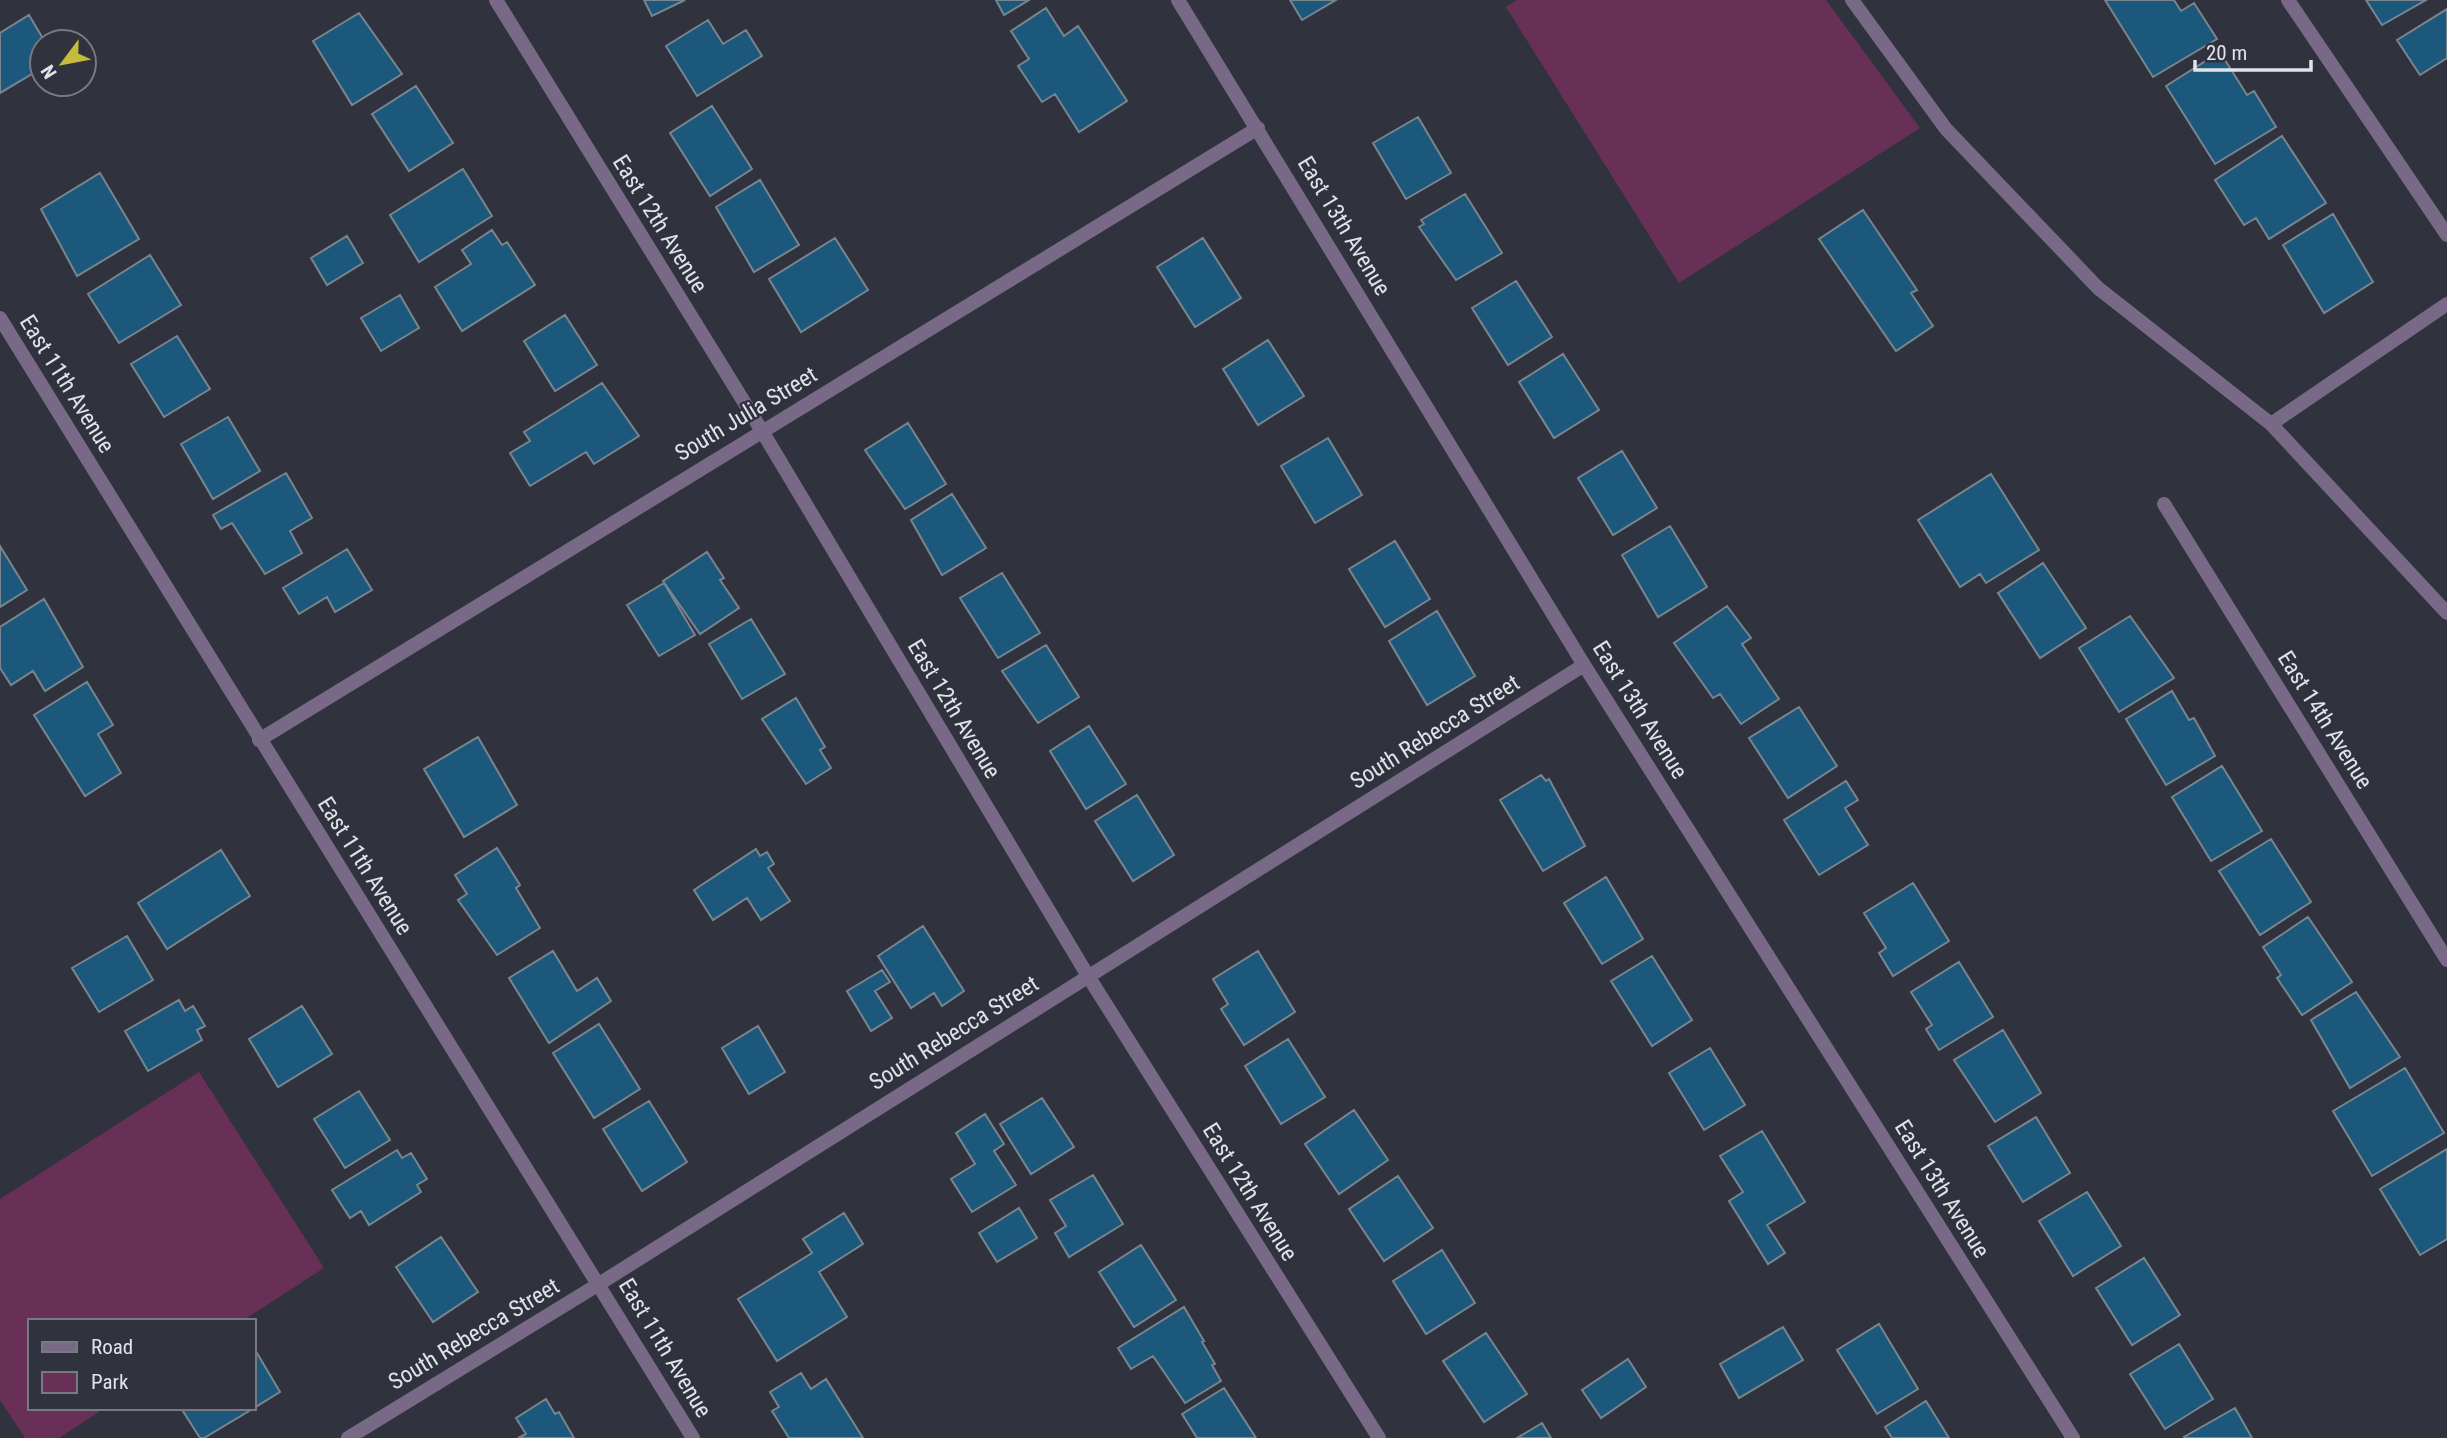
<svg xmlns="http://www.w3.org/2000/svg" width="2447" height="1438" font-family="'Roboto Condensed',sans-serif">
  <style>
    .green { fill: #683057 }
    .building { fill: #1c587c; stroke: #79858e; stroke-width: 2 }
    .lines { fill: none; stroke-linecap: round; stroke-linejoin: round }
    .street { stroke: #786a87; stroke-width: 14 }
    .labels { text-anchor: middle; dominant-baseline: central; stroke-width: 5; stroke-linejoin: round; paint-order: stroke }
    .street-label { font-size: 23px; fill: #e1e3ea; stroke: #30333e }
  </style>
  <rect width="100%" height="100%" fill="#30333e"/>
  <path class="green" d="M1517 0H1826L1920 128 1679 283 1506 7Z
    M199 1072 324 1268 242 1321H30V1408H105L59 1438H25L0 1400V1199Z"/>
  <path class="building" d="M644 0H685L652 16Z
    M996 0H1029L1004 15Z
    M1290 0H1336L1302 20Z
    M2105 0H2174L2181 11 2194 3 2217 39 2153 77Z
    M2366 0H2426L2382 25Z
    M1046 8 1064 36 1078 26 1127 101 1079 132 1055 94 1042 102 1018 66 1029 59 1011 31Z
    M2447 9V58L2420 75 2397 40Z
    M359 13 402 74 352 105 313 41Z
    M29 15 45 42H42V68L0 93V33Z
    M708 20 723 44 746 30 762 56 697 96 666 46Z
    M2220 52 2247 95 2254 91 2276 127 2215 164 2166 86Z
    M416 86 453 143 409 171 372 114Z
    M712 106 752 169 710 196 670 133Z
    M1418 117 1451 173 1406 199 1373 143Z
    M2282 136 2326 203 2269 239 2256 218 2244 225 2215 180Z
    M463 169 492 216 419 262 390 215Z
    M100 173 139 239 77 276 41 209Z
    M760 180 799 245 754 272 716 207Z
    M1465 194 1502 253 1456 280 1419 227 1424 224 1421 220Z
    M1863 210 1917 290 1911 293 1933 326 1896 351 1819 239Z
    M2333 214 2373 282 2324 313 2283 245Z
    M492 230 502 245 507 242 535 285 462 331 435 287 471 264 462 250Z
    M347 236 363 263 327 285 311 258Z
    M835 238 868 290 801 332 769 279Z
    M1203 238 1241 298 1195 327 1157 267Z
    M150 255 181 305 119 343 88 294Z
    M1516 281 1552 337 1508 365 1472 308Z
    M400 295 419 328 381 351 361 318Z
    M565 315 597 365 555 391 524 341Z
    M177 336 210 389 164 417 131 364Z
    M1268 340 1304 396 1258 425 1223 369Z
    M1563 354 1599 410 1554 438 1519 382Z
    M602 383 639 436 594 464 586 452 530 486 510 453 530 441 524 432Z
    M228 417 260 471 213 499 181 444Z
    M908 423 946 484 905 509 865 450Z
    M1328 438 1362 495 1315 523 1281 466Z
    M1622 451 1657 508 1613 535 1578 478Z
    M286 473 312 518 290 531 302 553 265 574 232 523 221 529 213 515Z
    M1991 474 2039 550 1986 583 1980 574 1960 587 1918 520Z
    M952 494 986 548 942 575 911 520Z
    M1670 526 1707 587 1658 617 1622 555Z
    M1395 541 1430 599 1385 627 1349 569Z
    M0 546 27 590 0 607Z
    M347 549 372 590 335 612 327 597 299 614 283 588Z
    M707 552 724 578 720 580 739 608 700 634 663 581Z
    M2043 563 2086 628 2040 658 1998 593Z
    M1002 573 1040 633 998 658 960 598Z
    M664 583 695 635 659 656 627 605Z
    M44 599 83 667 45 691 33 671 11 685 0 668V627Z
    M1727 606 1751 638 1742 644 1779 699 1741 724 1720 694 1713 698 1674 643Z
    M1437 611 1475 676 1427 705 1389 641Z
    M2130 616 2174 678 2119 712 2079 648Z
    M751 619 785 674 742 699 709 644Z
    M1046 645 1079 697 1038 723 1002 671Z
    M87 682 113 725 98 734 121 773 85 796 34 715Z
    M2172 691 2189 720 2194 718 2215 756 2166 785 2126 719Z
    M796 698 825 747 820 750 831 768 806 784 762 719Z
    M1799 707 1837 766 1788 798 1749 738Z
    M1089 726 1126 784 1086 809 1050 751Z
    M478 737 517 805 464 837 424 769Z
    M2222 766 2262 831 2211 861 2172 797Z
    M1541 775 1546 781 1549 779 1585 846 1543 871 1500 800Z
    M1846 781 1858 800 1845 808 1868 845 1819 875 1784 820Z
    M1137 795 1174 855 1133 881 1095 821Z
    M2271 839 2311 902 2260 935 2219 871Z
    M497 848 520 885 516 888 540 928 497 955 458 900 467 894 455 875Z
    M756 849 760 856 767 852 774 864 768 868 790 901 761 920 747 898 713 920 694 890Z
    M221 850 250 896 167 949 138 903Z
    M1606 877 1643 939 1602 964 1564 903Z
    M1913 883 1949 941 1893 976 1879 953 1886 948 1864 913Z
    M2308 917 2352 982 2302 1015 2277 978 2281 975 2263 947Z
    M923 926 964 991 942 1006 934 993 911 1008 878 956Z
    M127 936 153 980 99 1012 72 968Z
    M553 951 577 991 597 978 611 1001 549 1043 509 978Z
    M1258 951 1295 1012 1244 1045 1221 1009 1228 1004 1213 979Z
    M1652 956 1692 1020 1652 1046 1611 981Z
    M1959 962 1993 1017 1939 1050 1926 1029 1932 1025 1911 992Z
    M882 970 890 982 875 991 892 1018 871 1031 847 991Z
    M2356 992 2400 1057 2350 1088 2311 1020Z
    M179 1000 185 1011 193 1006 205 1026 197 1030 202 1040 148 1071 125 1031Z
    M302 1006 332 1054 278 1087 249 1039Z
    M599 1024 640 1089 594 1118 553 1053Z
    M758 1026 785 1072 749 1094 722 1048Z
    M2003 1030 2041 1093 1995 1122 1954 1060Z
    M1288 1039 1325 1097 1281 1124 1245 1066Z
    M1710 1048 1745 1105 1704 1130 1669 1073Z
    M2405 1068 2444 1133 2372 1176 2333 1111Z
    M359 1091 390 1140 345 1168 314 1119Z
    M1042 1098 1074 1147 1031 1174 1000 1124Z
    M649 1101 687 1162 642 1191 603 1129Z
    M1354 1110 1388 1160 1339 1194 1305 1144Z
    M985 1114 1004 1144 994 1151 1016 1185 972 1212 951 1179 975 1164 956 1133Z
    M2036 1117 2070 1173 2023 1202 1988 1146Z
    M1762 1131 1805 1202 1767 1225 1785 1253 1768 1264 1729 1201 1743 1192 1720 1156Z
    M2447 1149V1239L2420 1255 2380 1189Z
    M397 1150 402 1158 411 1153 427 1179 417 1185 421 1192 369 1225 361 1211 350 1218 332 1190Z
    M1093 1175 1123 1224 1069 1257 1055 1233 1066 1226 1050 1200Z
    M1398 1176 1433 1228 1384 1261 1349 1209Z
    M2087 1192 2121 1246 2073 1276 2039 1221Z
    M1019 1208 1037 1238 997 1262 979 1233Z
    M844 1213 863 1244 819 1272 847 1317 777 1361 738 1299 812 1253 803 1239Z
    M441 1237 478 1292 433 1322 396 1267Z
    M1141 1245 1176 1300 1134 1327 1099 1272Z
    M1442 1250 1475 1303 1426 1334 1393 1281Z
    M2144 1258 2180 1315 2132 1345 2096 1288Z
    M1184 1307 1204 1341 1202 1342 1215 1364 1212 1365 1221 1381 1185 1403 1153 1356 1131 1369 1118 1348Z
    M1879 1324 1918 1389 1877 1414 1837 1350Z
    M1783 1327 1803 1360 1739 1398 1720 1364Z
    M1486 1333 1527 1394 1484 1422 1443 1361Z
    M2179 1344 2213 1399 2165 1429 2130 1374Z
    M254 1348 280 1392 254 1408Z
    M1628 1359 1646 1387 1601 1418 1582 1390Z
    M801 1373 811 1389 826 1379 863 1438H789L772 1411 779 1407 770 1392Z
    M1224 1388 1256 1438H1197L1182 1414Z
    M546 1399 555 1414 559 1412 574 1438H518L526 1434 516 1418Z
    M1926 1401 1949 1438H1892L1885 1427Z
    M181 1408H254L204 1438H200Z
    M2235 1408 2252 1438H2185L2184 1437Z
    M1542 1423 1551 1438H1517Z"/>
  <g class="lines">
    <path class="street" d="M496 0 762 431 1088 976 1379 1438
      M1178 0 1584 665 2073 1438
      M1852 0 1946 129 2098 288 2271 424 2447 613
      M2288 0 2447 235
      M0 318 693 1438
      M2271 424 2447 304
      M2164 504 2447 960
      M259 740 1258 128
      M348 1438 599 1284 1584 665"/>
  </g>
  <g class="labels">
    <g class="street-label">
      <text transform="translate(660 224) rotate(58)">East 12th Avenue</text>
      <text transform="translate(1344 226) rotate(59)">East 13th Avenue</text>
      <text transform="translate(67 384) rotate(58)">East 11th Avenue</text>
      <text transform="translate(746 414) rotate(-31)">South Julia Street</text>
      <text transform="translate(954 709) rotate(59)">East 12th Avenue</text>
      <text transform="translate(1640 710) rotate(58)">East 13th Avenue</text>
      <text transform="translate(2325 720) rotate(58)">East 14th Avenue</text>
      <text transform="translate(1435 732) rotate(-32)">South Rebecca Street</text>
      <text transform="translate(365 866) rotate(58)">East 11th Avenue</text>
      <text transform="translate(954 1033) rotate(-32)">South Rebecca Street</text>
      <text transform="translate(1942 1189) rotate(58)">East 13th Avenue</text>
      <text transform="translate(1250 1192) rotate(58)">East 12th Avenue</text>
      <text transform="translate(474 1334) rotate(-31)">South Rebecca Street</text>
      <text transform="translate(665 1348) rotate(59)">East 11th Avenue</text>
    </g>
  </g>
  <rect x="28" y="1319" width="228" height="91" fill="#30333e" stroke="#777983" stroke-width="2"/>
  <rect x="42" y="1342" width="35" height="10" fill="#786a87" stroke="#777983" stroke-width="2"/>
  <text x="91" y="1354" font-size="21" fill="#e1e3ea">Road</text>
  <rect x="42" y="1372" width="35" height="21" fill="#683057" stroke="#777983" stroke-width="2"/>
  <text x="91" y="1389" font-size="21" fill="#e1e3ea">Park</text>
  <g transform="translate(63 63) rotate(238)"><circle r="33" fill="#30333e" stroke="#777983" stroke-width="2"/>
  <path d="M0-5L12 26L0 18L-12 26Z" fill="#c5bc3d"/>
  <text y="-10" font-size="19" font-weight="bold" text-anchor="middle" fill="#e1e3ea">N</text>
  </g>
  <path d="M2195 60v10h116v-10" fill="none" stroke="#e1e3ea" stroke-width="3.5"/>
  <text x="2206" y="60" font-size="21" fill="#e1e3ea" stroke="#30333e" stroke-width="5" paint-order="stroke">20 m</text>
</svg>
